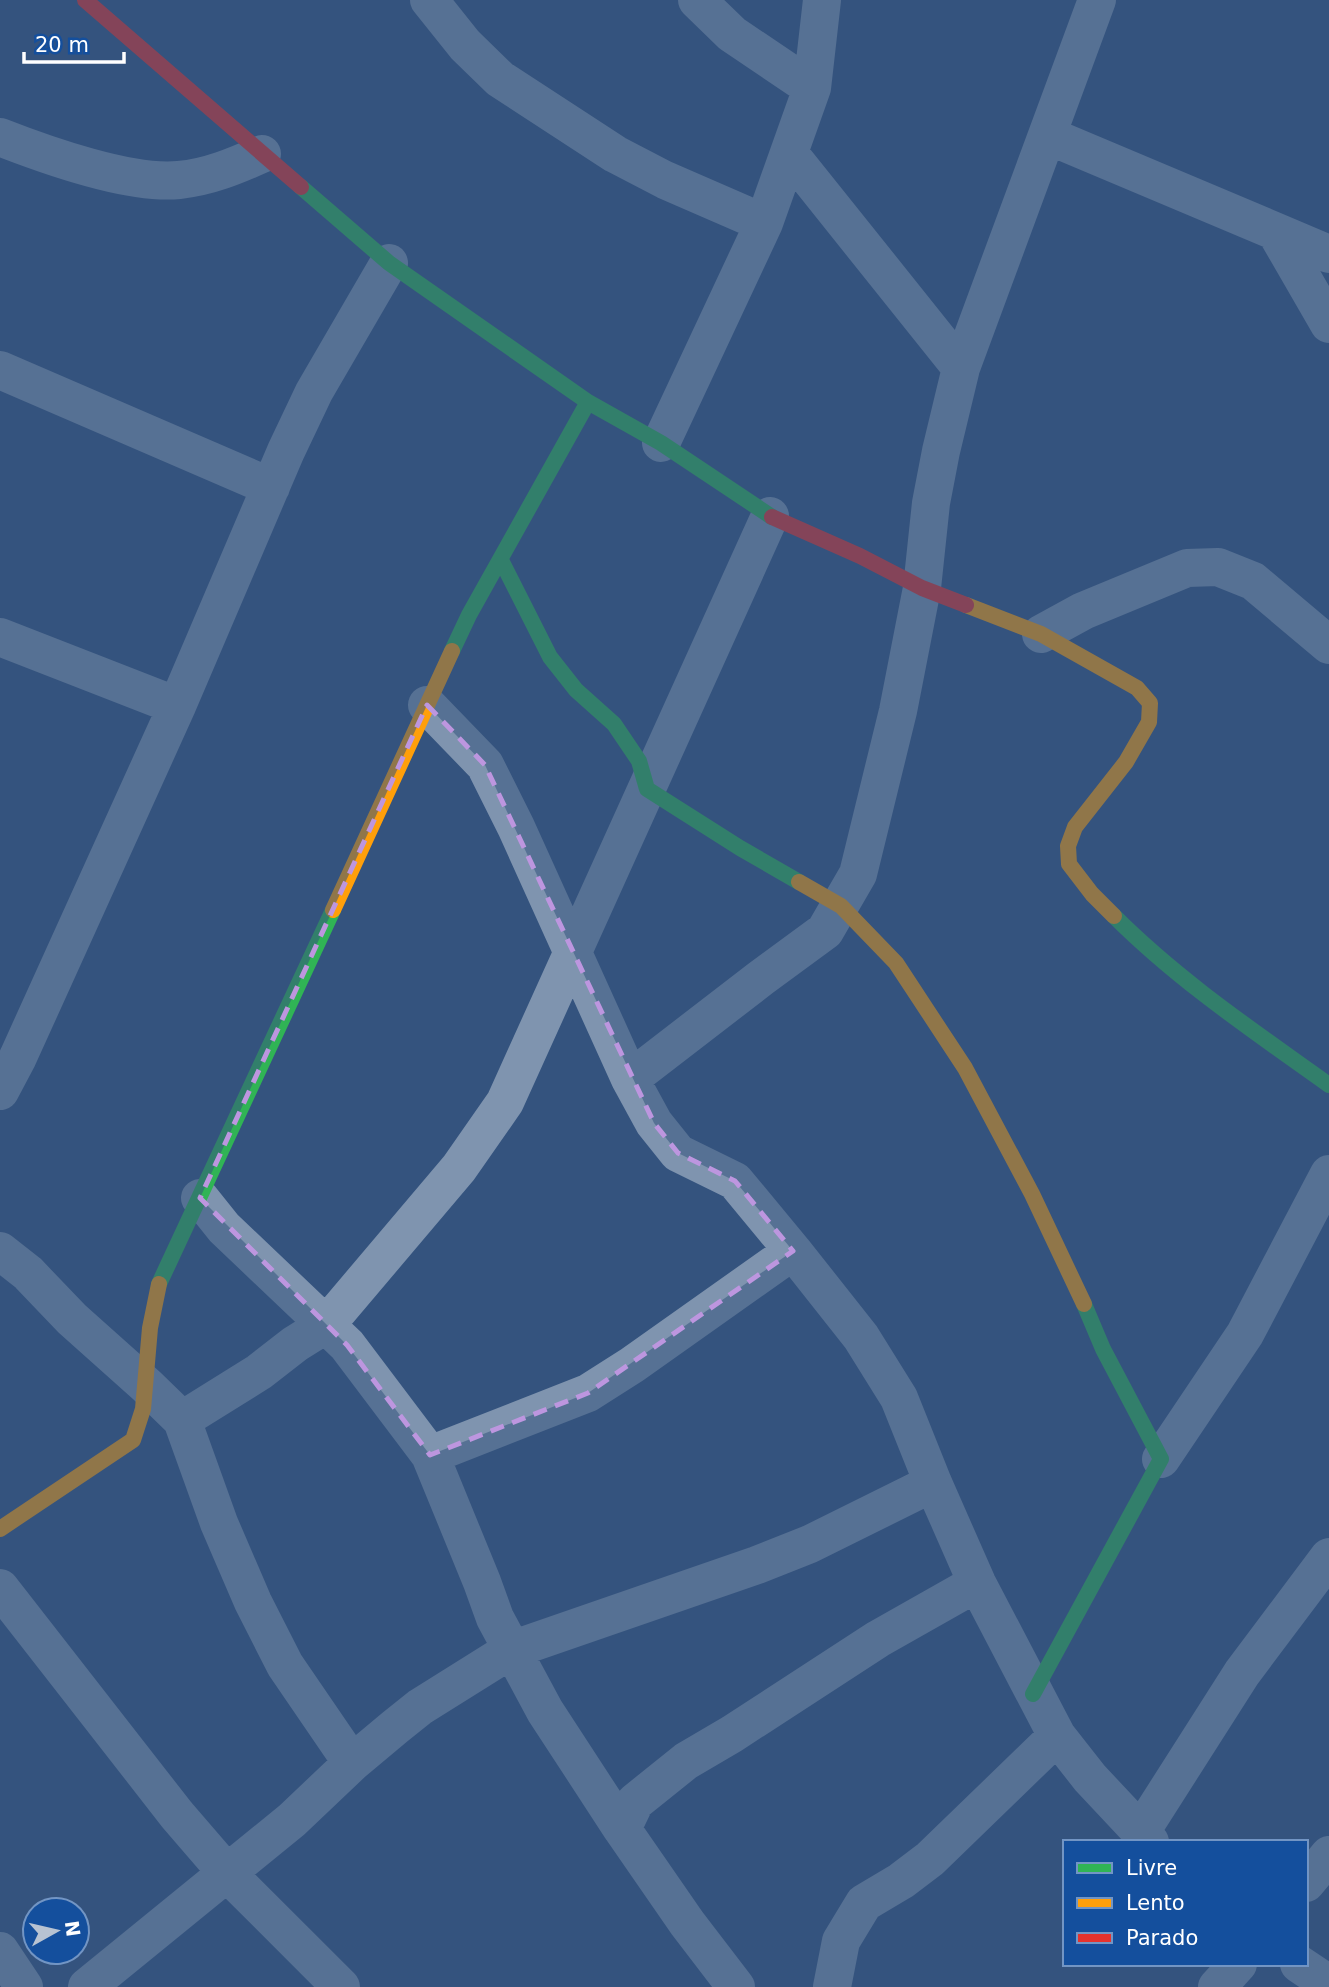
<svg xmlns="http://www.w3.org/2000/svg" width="1329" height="1987" font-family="'DejaVu Sans',sans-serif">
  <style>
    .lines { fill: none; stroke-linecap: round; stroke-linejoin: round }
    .street { stroke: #7f94af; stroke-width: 38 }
    .fast { stroke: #30b455; stroke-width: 16 }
    .slow { stroke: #ff9f0a; stroke-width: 16 }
    .jam { stroke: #e5322d; stroke-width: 16 }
    .marked { fill: none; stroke: #bd96df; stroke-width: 5; stroke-dasharray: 14 9; stroke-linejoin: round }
  </style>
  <rect width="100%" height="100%" fill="#34537e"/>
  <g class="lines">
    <path class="street" d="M429 0 465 45 500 79 615 154 665 180 764 223
      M697 0 732 34 812 88
      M1049 136 1329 254
      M0 137C46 155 131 185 179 180 209 177 235 166 262 154
      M789 153 961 368
      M1277 234 1329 324
      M0 370 271 487
      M661 443 764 223 812 88 822 0
      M1041 634 1083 611 1187 568 1218 567 1253 581 1329 645
      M0 637 177 706
      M427 705 485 765 516 827 630 1079 654 1123 678 1153 735 1181 793 1251 861 1337 899 1398 933 1483 977 1583 1057 1736 1090 1778 1150 1842
      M630 1079 761 978 825 931 858 874 898 711 922 588 931 503 941 451 961 368 1097 0
      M0 1091 18 1057 177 706 286 451 314 392 389 263
      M200 1198 224 1228 347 1345 430 1455 482 1582 495 1618 545 1711 622 1829 687 1923 736 1987
      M0 1251 28 1273 72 1319 147 1386 182 1420 219 1523 253 1602 285 1665 352 1763
      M182 1420 259 1372 295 1344 327 1324 459 1168 505 1102 770 516
      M430 1455 588 1393 632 1365 793 1251
      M1161 1459 1245 1334 1329 1174
      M0 1588 177 1815 227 1873 341 1987
      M622 1829 635 1802 686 1761 732 1734 878 1639 977 1583
      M1140 1833 1242 1673 1329 1557
      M1306 1883 1329 1855
      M0 1951 24 1987
      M1299 1964 1329 1984
      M87 1987 292 1820 352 1763 395 1727 420 1707 511 1650 757 1565 810 1544 933 1483
      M832 1987 841 1941 864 1903 901 1881 930 1859 1057 1736
      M1217 1987 1238 1964"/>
    <path class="fast" d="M301 187 389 263 588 402 661 443 772 517
      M501 560 550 657 576 690 614 724 639 761 647 789 740 848 799 882
      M452 651 469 615 588 402
      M1114 916C1179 981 1255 1032 1329 1085
      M159 1284 333 910
      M1033 1694 1161 1459 1103 1349 1084 1304"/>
    <path class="slow" d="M966 605 1041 634 1137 688 1150 703 1149 722 1126 762 1075 827 1068 846 1069 864 1092 894 1114 916
      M799 882 841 906 896 963 965 1068 1032 1194 1084 1304
      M333 910 452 651
      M0 1529 133 1440 143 1409 150 1328 159 1284"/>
    <path class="jam" d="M85 0 301 187
      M772 517 860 556 922 588 966 605"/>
  </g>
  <path d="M0 0H1329V1987H0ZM427 705 485 765 654 1123 678 1153 735 1181 793 1251 588 1393 430 1455 347 1345 200 1198Z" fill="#34537e" fill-opacity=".55" fill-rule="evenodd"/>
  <path class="marked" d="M427 705 485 765 654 1123 678 1153 735 1181 793 1251 588 1393 430 1455 347 1345 200 1198Z"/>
  <rect x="1063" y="1840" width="245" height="126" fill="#144f9d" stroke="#7295c4" stroke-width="2"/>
  <rect x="1077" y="1863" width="35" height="10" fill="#30b455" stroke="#7295c4" stroke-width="2"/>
  <text x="1126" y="1875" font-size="21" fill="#ffffff">Livre</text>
  <rect x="1077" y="1898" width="35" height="10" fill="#ff9f0a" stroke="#7295c4" stroke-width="2"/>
  <text x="1126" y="1910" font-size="21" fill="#ffffff">Lento</text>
  <rect x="1077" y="1933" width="35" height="10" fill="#e5322d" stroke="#7295c4" stroke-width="2"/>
  <text x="1126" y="1945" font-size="21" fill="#ffffff">Parado</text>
  <g transform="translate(56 1931) rotate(82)"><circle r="33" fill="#144f9d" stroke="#7295c4" stroke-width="2"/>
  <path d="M0-5L12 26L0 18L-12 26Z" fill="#b8c3d2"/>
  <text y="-10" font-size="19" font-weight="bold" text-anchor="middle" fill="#ffffff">N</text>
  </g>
  <path d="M24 52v10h100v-10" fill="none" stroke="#ffffff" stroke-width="3.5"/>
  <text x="35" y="52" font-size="21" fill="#ffffff" stroke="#144f9d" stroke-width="5" paint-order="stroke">20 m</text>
</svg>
